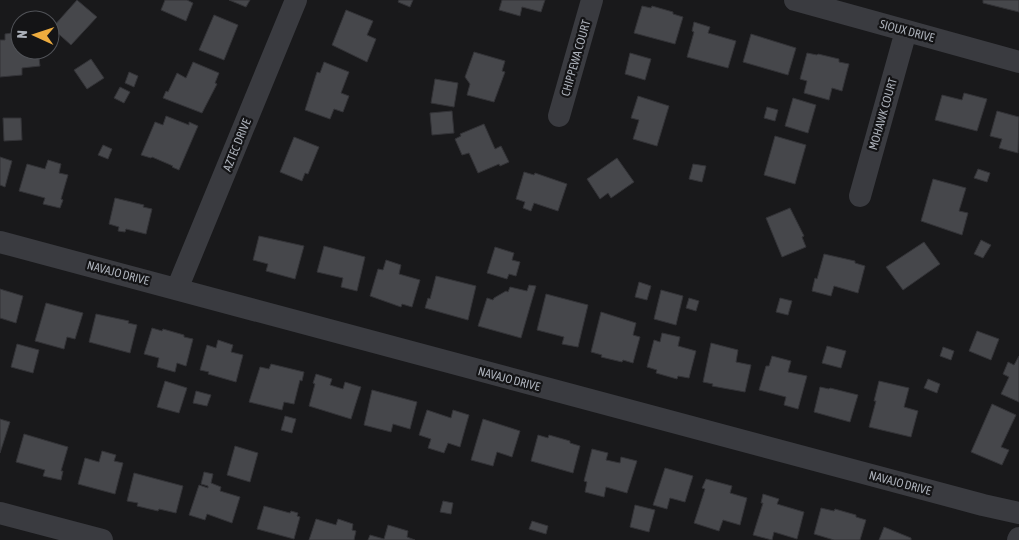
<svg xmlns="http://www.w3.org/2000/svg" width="1019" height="540" font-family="'Asap Condensed',sans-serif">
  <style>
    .building { fill: #46474b; stroke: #333337 }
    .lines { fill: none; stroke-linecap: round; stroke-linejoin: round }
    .street { stroke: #3a3b40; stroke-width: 22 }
    .labels { text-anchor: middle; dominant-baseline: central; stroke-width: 4.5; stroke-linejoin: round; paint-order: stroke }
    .street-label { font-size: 12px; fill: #acb1ba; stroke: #141416 }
  </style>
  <rect width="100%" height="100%" fill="#19191b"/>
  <path class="building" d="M77 0 97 17 71 45 52 28Z
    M165 0H187L193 3 186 21 161 10Z
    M229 0H250L246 7Z
    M399 0H413L410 7 398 2Z
    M502 0H545L541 12 522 7 520 16 499 10Z
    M983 0H1019V12L983 3Z
    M642 6 651 8 652 6 673 12V14L683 17 675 44 634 33Z
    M346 10 373 21 367 35 376 39 367 62 332 45Z
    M214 15 238 25 224 60 199 50Z
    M694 22 710 27 708 33 736 41 728 68 687 57 694 32 692 31Z
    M20 32V50H38L40 66 22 68V75L0 77V40H5V34Z
    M751 34 796 48 788 75 743 62Z
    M474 52 505 61 502 71 505 72 494 102 467 95 470 84 465 77Z
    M630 53 651 59 645 80 625 74Z
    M807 53 817 55 818 54 839 59V62L849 64 842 91 832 88 829 100 804 93 807 81 800 79Z
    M91 59 104 78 87 89 74 70Z
    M193 62 219 73 215 83 217 84 202 113 163 98 166 91 168 92 177 73 186 78Z
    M324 62 349 72 341 93 349 96 343 112 334 109 330 119 305 110 317 72 320 73Z
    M129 72 138 76 134 87 125 83Z
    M435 79 458 83 454 107 431 103Z
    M120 87 130 92 124 103 114 98Z
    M964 93 987 99 977 131 935 120 942 95 962 100Z
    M638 96 669 106 657 146 633 139 639 120 631 118Z
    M793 98 816 105 808 133 785 126Z
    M767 107 778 110 775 121 764 118Z
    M452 111 454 133 432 135 430 113Z
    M997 111 1019 117 1018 153 999 148 1002 139 990 136Z
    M166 116 189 125V122L198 126 179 170 172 167 173 166 152 157 151 158 141 155 155 122 163 125Z
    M3 118H21L22 140 4 141Z
    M484 124 495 149 501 146 509 162 500 166 499 164 478 173 469 153 462 155 455 139 461 136 460 134Z
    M775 136 806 145 795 184 764 175Z
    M294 137 319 147 308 174 305 173 302 181 280 172Z
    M103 145 112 149 108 159 98 155Z
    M0 157 12 161 5 187 0 185Z
    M617 158 634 182 611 198 608 193 600 199 587 179Z
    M48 160 61 164 59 173 68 175 61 199 63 200 60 208 43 204 45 198 19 191 27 164 45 169Z
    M693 164 706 166 702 182 689 179Z
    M978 169 990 173 987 182 974 178Z
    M524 172 534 175 535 173 567 184 558 211 534 203 531 211 523 208 525 202 516 199Z
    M933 179 966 188 959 211 968 213 962 235 921 221Z
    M115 198 144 205 143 207 152 209 146 234 126 229 125 232 118 231 119 227 109 224Z
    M790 208 804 236 802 237 806 247 782 257 766 218Z
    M259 236 304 246 295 279 266 271 268 264 253 260Z
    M981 240 991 245 983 258 974 254Z
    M924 242 940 264 903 290 886 267Z
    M324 246 365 257 357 291 341 287 343 278 317 272Z
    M495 247 514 253 512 260 520 262 516 276 509 274 507 279 487 273Z
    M824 254 855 261V263L865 266 858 293 834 286 831 296 812 291 815 278 817 279Z
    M386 260 401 265 399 274 420 280 412 307 402 304 401 307 370 296 378 269 383 270Z
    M436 276 476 286 468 320 425 308 428 298 430 299Z
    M639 282 651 286 647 300 635 297Z
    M529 285 536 286 521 338 478 326 487 298 493 300 494 298 506 291 508 292 510 287 527 291Z
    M0 289 23 296 16 323 0 318Z
    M661 290 683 296 676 325 654 319Z
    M546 294 588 305 578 347 562 344 564 337 537 330Z
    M689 298 699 301 696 311 686 308Z
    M780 298 792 301 788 315 776 312Z
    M46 303 83 313 75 339 67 337 64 349 35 341Z
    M601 312 636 323 633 335 640 337 633 363 623 360 622 362 601 357 602 355 591 352Z
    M96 314 129 321 128 323 137 325 130 353 89 342Z
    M152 328 162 331 163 329 184 335V337L193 339 186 366 177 363 175 372 157 367 159 358 144 354Z
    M977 331 999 339 991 360 969 351Z
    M662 333 680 337 678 346 696 351 689 378 678 376 677 379 656 373 657 370 647 367 654 340 660 342Z
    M218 340 233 345 231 352 243 355 236 382 208 374 209 372 200 370 207 345 216 348Z
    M711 343 738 350 736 362 751 365 745 392 712 386 713 384 703 382Z
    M17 344 39 350 33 373 11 367Z
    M827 346 846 351 841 368 822 363Z
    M943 347 954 351 951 360 940 356Z
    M772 356 791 361 788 372 807 376 798 409 784 405 786 397 759 390 766 366H769Z
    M1019 356V402L1001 394 1009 377 1003 374 1008 362 1014 365Z
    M271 364 304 372 302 381 300 380 294 404 284 402 282 410 249 402 260 367 269 369Z
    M316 374 332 379 330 385 343 389 345 382 361 387 351 419 309 406 315 384 313 383Z
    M928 379 940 384 937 393 924 388Z
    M165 381 187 388 179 413 157 407Z
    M879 381 909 388 904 407 918 411 911 437 869 427 876 401H874Z
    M820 387 829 389 830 388 858 395 850 422 814 412Z
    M372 390 417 402 410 429 393 424 391 432 364 425Z
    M196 391 211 395 207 406 193 403Z
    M992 404 1016 415 1001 447 1009 450 1002 465 971 452Z
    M427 410 451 418 453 410 469 415 460 447 448 443 444 453 428 448 431 439 419 435Z
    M285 416 296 419 292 433 281 430Z
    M0 419 10 422 0 453Z
    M483 419 520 431 512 457 497 452 493 466 471 460Z
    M24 434 68 447 61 471H63L61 480 43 476 45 470 16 462Z
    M538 435 548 438 549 435 570 441V443L580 446 573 473 531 461Z
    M235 446 258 453 250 482 227 475Z
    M592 449 608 453 606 460 620 463 621 457 637 461 627 493 606 487 604 497 585 492 587 482 584 481Z
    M102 451 116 455 114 461 123 463 115 494 78 484 85 458 99 462Z
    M665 468 693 476 685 502 670 498 667 509 653 505Z
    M204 472 213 474 211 483 221 487 220 491 240 497 232 523 207 514 205 520 189 515 199 485 208 488V486L201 484Z
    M134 473 183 486 176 513 159 509 158 511 137 506 138 503 127 501Z
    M706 479 732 486 730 493 747 498 740 525 723 520 719 531 694 523 705 489 702 488Z
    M763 494 779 499 777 504 804 512 797 539 774 532 772 540 753 535 763 503H761Z
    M443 501 453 503 451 514 440 512Z
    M635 505 655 510 649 532 630 527Z
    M264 506 290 513 291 511 298 513 297 516 300 517 294 539 257 529Z
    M821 508 834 511 835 509 856 515V517L866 520 860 540H834L814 534Z
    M316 519 336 525 338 519 353 524 352 530 356 531 354 540H309Z
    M532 521 548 526 546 534 529 529Z
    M388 525 408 531 407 537 415 540H368L370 535 384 539Z
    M884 527 911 538V540H879Z"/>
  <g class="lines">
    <path class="street" d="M795 0 1019 62
      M559 116 592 0
      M860 196 906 31
      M0 242 983 505 1019 513
      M177 289 296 0
      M0 513 102 540
      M1018 540 1019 538"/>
  </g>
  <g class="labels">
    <g class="street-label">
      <text transform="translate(907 31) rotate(15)">SIOUX DRIVE</text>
      <text transform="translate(576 58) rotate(-74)">CHIPPEWA COURT</text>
      <text transform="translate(883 114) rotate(-74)">MOHAWK COURT</text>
      <text transform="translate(237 145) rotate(-68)">AZTEC DRIVE</text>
      <text transform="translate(118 273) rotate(15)">NAVAJO DRIVE</text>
      <text transform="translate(509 379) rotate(15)">NAVAJO DRIVE</text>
      <text transform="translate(900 483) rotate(15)">NAVAJO DRIVE</text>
    </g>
  </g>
  <g transform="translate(35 35) rotate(273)"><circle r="24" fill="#141416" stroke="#515358"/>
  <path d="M0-4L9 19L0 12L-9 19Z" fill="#edac3f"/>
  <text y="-8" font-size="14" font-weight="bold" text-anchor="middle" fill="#acb1ba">N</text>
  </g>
</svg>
